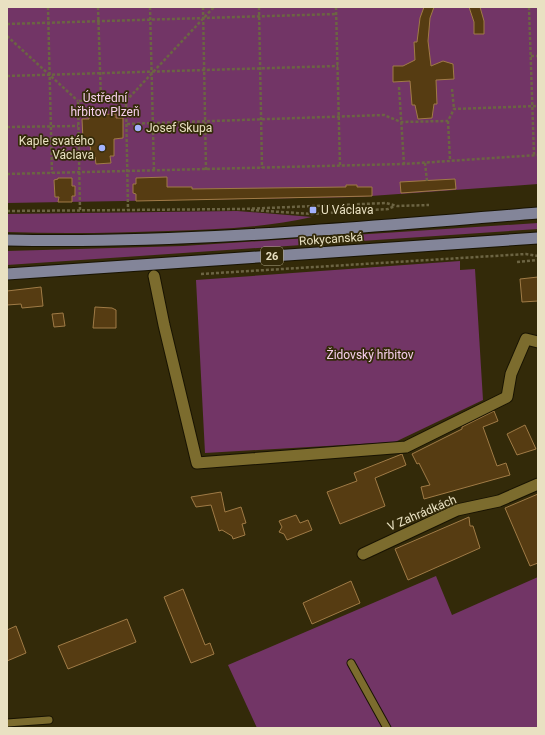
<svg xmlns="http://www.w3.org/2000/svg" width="545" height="735" font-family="Roboto,sans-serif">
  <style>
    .green { fill: #723566 }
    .building { fill: #563c12; stroke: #a07b46 }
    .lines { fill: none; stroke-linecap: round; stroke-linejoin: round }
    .service-casing { stroke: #181302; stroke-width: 9 }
    .minor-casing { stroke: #181302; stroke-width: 13 }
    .primary-casing { stroke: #181302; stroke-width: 13 }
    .path { stroke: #6c6443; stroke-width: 2.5; stroke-dasharray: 3 2; stroke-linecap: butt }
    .service { stroke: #7c6c2e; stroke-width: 7 }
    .minor { stroke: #7c6c2e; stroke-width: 11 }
    .primary { stroke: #838599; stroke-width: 11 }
    .poi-dot { fill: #a3b2fd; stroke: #332a09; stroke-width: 1.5 }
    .labels { text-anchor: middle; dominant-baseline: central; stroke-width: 3.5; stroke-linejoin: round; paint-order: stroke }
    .shield { fill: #332a09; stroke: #b2aa8a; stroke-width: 1 }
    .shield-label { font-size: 11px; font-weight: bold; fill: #e9e1c2 }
    .park-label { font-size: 12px; fill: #f7cfed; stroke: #332a09 }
    .poi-label { font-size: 12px; fill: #e9e1c2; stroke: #332a09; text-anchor: start }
    .street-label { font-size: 12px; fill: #e9e1c2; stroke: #332a09 }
  </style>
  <rect width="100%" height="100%" fill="#332a09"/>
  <path class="green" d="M7 7H538V184L357 197 7 203Z
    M237 211 312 217C264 228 216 229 168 231 114 233 61 234 7 232V214Z
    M538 223V229L7 265V251L183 246Z
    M460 261V270L475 269 483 400 395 442 205 453 196 280Z
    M436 576 452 615 538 577V728H257L228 665Z"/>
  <path class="building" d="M424 7H434L430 18 428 41 431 66 443 61 453 64 454 79 436 80 437 104H434L432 118 418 119 415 105H412L410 81 393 82V66H403L415 60 414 42H417L420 18Z
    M469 7H480L484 21V34H474V22Z
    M116 114V118H123V138L114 139V156H110L111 163 96 164 95 157H91L90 139 83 140 82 119H89V115Z
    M167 177V187H192V189L346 187V185H357V187H372V196L136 201V194L133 193V184H136V178Z
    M58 178H72V186H75V196H72V202H58L59 197H55L54 180 58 179Z
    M455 179 456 189 401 193 400 182Z
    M538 277V301L522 302 520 279Z
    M41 287 43 306 22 308 21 304 7 305V291Z
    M95 307 112 308 116 310V328H93Z
    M63 313 65 326 54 327 52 314Z
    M494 411 498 421 483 427 497 466 506 463 510 475 424 499 421 487 430 485 419 463 417 464 412 454 462 429V427Z
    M525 425 536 449 517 455 507 434Z
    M402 454 406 465 375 478 385 506 340 524 327 492 357 481 354 473Z
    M221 492 225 512 241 507 246 523 242 524 245 535 233 539 232 536 222 530 219 531 211 505 196 507 191 497Z
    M538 494V563L530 566 505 508Z
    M296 515 300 523 308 520 312 530 287 540 284 534 279 532 282 527 279 521Z
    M469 517 470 526H473L480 548 408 580 395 549Z
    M351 581 360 603 312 624 303 603Z
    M183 589 205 645 210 643 214 654 191 663 164 597Z
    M127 619 136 642 68 669 58 646Z
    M16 626 26 653 7 661V630Z"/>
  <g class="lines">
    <defs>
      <path id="service" d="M351 663 387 728
        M7 723 49 720"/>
      <path id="minor" d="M154 276 164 325 197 463 406 447 507 397 511 374 526 339 538 342
        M363 554 457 510 499 501 538 484"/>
      <path id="primary" d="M7 240C185 244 361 227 538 213
        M7 274 538 238"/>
    </defs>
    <use href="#service" class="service-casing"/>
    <use href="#minor" class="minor-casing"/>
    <use href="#primary" class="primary-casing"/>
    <path class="path" d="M48 7 52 173
      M98 7 101 101
      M150 7 154 171
      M203 7 206 170
      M259 7 262 168
      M336 7 340 166
      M529 7 534 155
      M7 24 336 14
      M7 36 78 101
      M531 56H538
      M7 76 338 66
      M399 87 404 164
      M452 89 454 109
      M126 101 214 7
      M448 121 450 160
      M127 124 384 115 401 122 448 121 454 109 538 106
      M7 127 78 126
      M425 163 427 181
      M7 174 404 164 538 155
      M80 210 78 101H126L128 210
      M251 210 312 214 388 209 395 206
      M7 211 243 209 386 203 397 206 429 205
      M517 262 538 260
      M201 274 526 254 538 256"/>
    <use href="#service" class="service"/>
    <use href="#minor" class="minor"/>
    <use href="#primary" class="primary"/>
  </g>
  <g class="poi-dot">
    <circle cx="138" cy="128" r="4"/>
    <circle cx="102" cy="148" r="4"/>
    <rect x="309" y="206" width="8" height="8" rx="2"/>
  </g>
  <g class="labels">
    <rect class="shield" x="261" y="247" width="22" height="18" rx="3"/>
    <g class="shield-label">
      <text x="272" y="256">26</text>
    </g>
    <g class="park-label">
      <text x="105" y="98">Ústřední<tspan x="105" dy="14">hřbitov Plzeň</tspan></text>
      <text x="370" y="355">Židovský hřbitov</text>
    </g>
    <g class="poi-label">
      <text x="146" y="128">Josef Skupa</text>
      <text x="94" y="141" text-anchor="end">Kaple svatého<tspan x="94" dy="14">Václava</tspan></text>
      <text x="321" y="210">U Václava</text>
    </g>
    <g class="street-label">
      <text transform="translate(331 239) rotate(-4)">Rokycanská</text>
      <text transform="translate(422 513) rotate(-23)">V Zahrádkách</text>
    </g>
  </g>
  <rect width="545" height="735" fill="none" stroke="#e9e1c2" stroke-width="16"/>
</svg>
